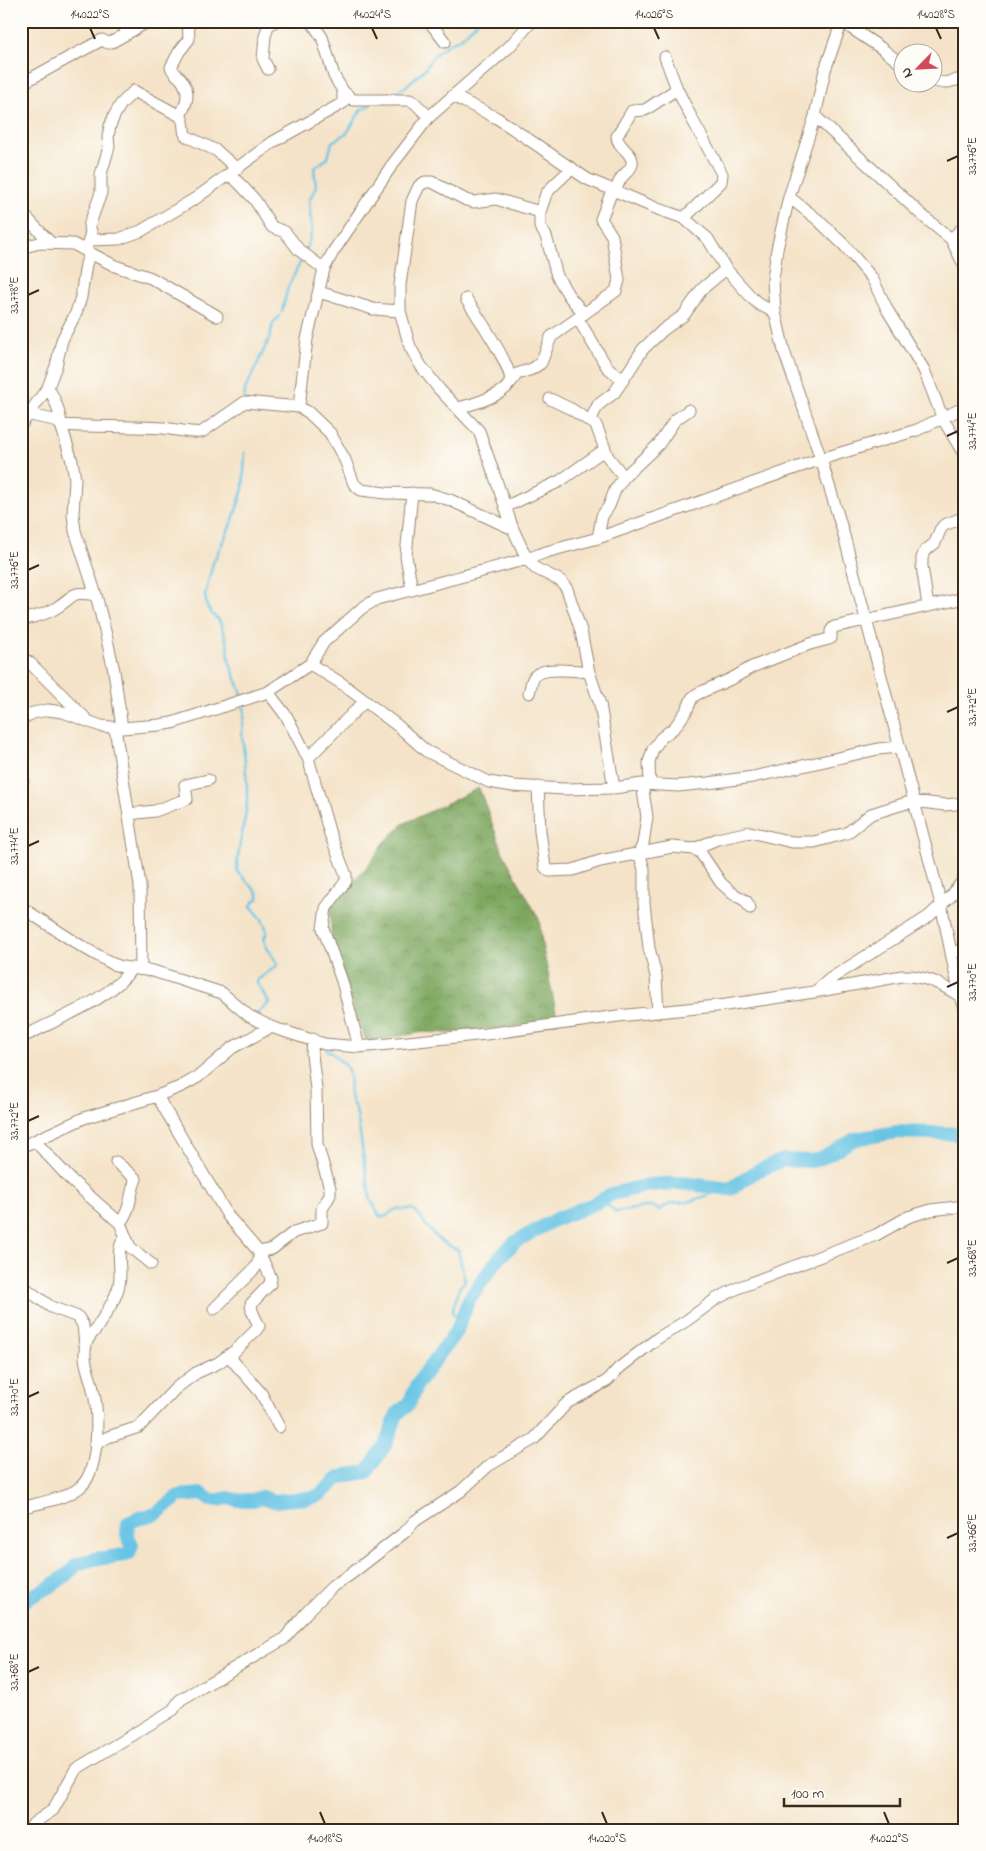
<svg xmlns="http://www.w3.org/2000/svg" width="986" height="1851" font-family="'Indie Flower',sans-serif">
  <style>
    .forest { fill: url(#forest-crowns); stroke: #5c683e }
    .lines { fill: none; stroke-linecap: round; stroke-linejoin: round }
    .stream { stroke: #67c4e5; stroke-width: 2.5 }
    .river { stroke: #67c4e5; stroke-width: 14 }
    .minor-casing { stroke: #988673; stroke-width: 13 }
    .minor { stroke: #fff; stroke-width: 11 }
    .ticks { fill: none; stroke: #3b2a1e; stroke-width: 2 }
    .neatline { fill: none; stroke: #3b2a1e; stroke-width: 2 }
    .ticks-label { font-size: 12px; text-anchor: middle; fill: #3b2a1e }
  </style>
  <defs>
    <pattern id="forest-crowns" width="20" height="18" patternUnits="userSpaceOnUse" patternTransform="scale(1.25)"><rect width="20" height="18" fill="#7da75f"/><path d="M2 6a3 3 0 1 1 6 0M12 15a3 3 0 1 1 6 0" fill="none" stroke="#68884e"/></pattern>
  </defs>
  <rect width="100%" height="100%" fill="#fdfcf7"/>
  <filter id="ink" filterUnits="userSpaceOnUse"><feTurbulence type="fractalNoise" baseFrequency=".02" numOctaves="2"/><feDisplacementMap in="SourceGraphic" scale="10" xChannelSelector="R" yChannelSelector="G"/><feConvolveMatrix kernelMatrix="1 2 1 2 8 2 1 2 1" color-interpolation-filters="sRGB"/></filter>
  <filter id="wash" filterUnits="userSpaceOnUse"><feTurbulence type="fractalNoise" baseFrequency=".0096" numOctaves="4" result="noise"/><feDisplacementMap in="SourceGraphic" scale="20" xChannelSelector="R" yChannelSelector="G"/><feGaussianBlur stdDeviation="1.12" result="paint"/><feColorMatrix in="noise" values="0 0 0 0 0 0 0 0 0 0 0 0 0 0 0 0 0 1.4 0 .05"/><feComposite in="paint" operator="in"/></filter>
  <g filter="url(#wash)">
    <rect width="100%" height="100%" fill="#f4e3c8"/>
    <path class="forest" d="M479 788 503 853 539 919 542 944 558 1022 447 1033 423 1032 367 1042 355 1015 332 946 330 906 368 866 384 843 403 824Z"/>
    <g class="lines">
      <path class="stream" d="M389 96 405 87 426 68 432 57 448 44 461 38 478 21
        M306 249 312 232 309 201 316 187 314 168 328 158 332 142 347 133 361 110 370 105
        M282 311 288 287 302 259
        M244 397 245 390 270 337 273 323 279 316
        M242 694 229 661 228 645 219 620 213 615 207 607 205 595 213 563 233 520 243 489 245 453
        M244 707C246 716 242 724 242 733 244 757 248 779 247 802 245 826 237 848 237 871L258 893V899L254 901 251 906 262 919 267 931 264 940 267 948 278 965 256 981 269 1003 258 1013 259 1016
        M327 1048V1051C333 1052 333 1054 337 1058 340 1061 344 1062 346 1066 354 1079 344 1094 356 1109L370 1197 379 1216H387C399 1203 400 1212 412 1209 419 1213 421 1218 425 1224 437 1239 441 1243 458 1250L465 1281 459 1288 452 1312 460 1321
        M602 1200 616 1212 652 1206 659 1210 672 1203 688 1202 726 1189"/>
      <path class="river" d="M21 1603 37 1593 50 1587 70 1572 77 1564 98 1558H106L129 1554 132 1545 127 1534 128 1523 142 1517 156 1514 179 1496 202 1494 210 1500H219L228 1498 237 1500H253L262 1497 274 1501 308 1498 318 1496 338 1479 348 1475 367 1472 386 1444 397 1414 409 1404 417 1384 457 1330 469 1299 498 1259 515 1242 554 1220 596 1203 612 1194 648 1185 681 1183 730 1189 757 1171 783 1160 812 1161 824 1157 855 1139 897 1132 965 1134"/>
    </g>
  </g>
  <g filter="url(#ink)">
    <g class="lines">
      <defs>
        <path id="minor" d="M122 21 127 34
          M429 21 445 42
          M842 21 825 70 815 116 789 197 777 249 773 280 775 312 784 351 821 459 843 532 941 904 960 996 965 1012
          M842 22 881 48 904 66
          M665 57 677 89 691 117 722 174 721 182 684 218
          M268 69 263 59 265 36 268 26 275 21
          M934 81 944 83 965 78
          M21 84 68 58 102 40 108 43 112 42 149 21
          M343 91 353 100H410L415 103 429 117
          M453 96 497 118 587 179 658 209 684 218 708 239 726 269 752 298 760 305 775 312
          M180 116C187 103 191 92 181 79 177 75 173 73 171 67L179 52 189 39 188 21
          M815 116 924 217 951 239 965 267
          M572 168 553 186 546 194 540 212V227L546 236 557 276 569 296 584 314
          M230 175 239 183 255 200 272 227 285 232 299 250 324 269
          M615 192C617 187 619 181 622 177 626 172 631 170 632 164 634 152 617 148 617 136L632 111 645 110 677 89
          M789 197 817 219 844 245 872 278 888 311 924 370 943 419 965 456
          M21 212 50 242
          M540 212 496 199 474 202 466 200 432 182H425L419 186 412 201 400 285V311L410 347 421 366 439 389 479 431 513 529 527 559 535 568 561 581 567 589 581 631 589 672 600 704 614 788
          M951 239 965 226
          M89 240 91 231 89 226 101 193V174L109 147 108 137 110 126 114 116 121 104 134 91 180 116C186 122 182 130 186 136L217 151 237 169
          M21 248 39 243 73 244 115 266 151 278 217 316
          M86 250 89 240 119 239 141 231 196 198 273 142 343 103V91L334 76 322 37 311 21
          M319 292 373 309 400 311
          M578 319 607 367 623 380
          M510 383 517 374 532 369 541 363 551 337 616 291 619 280 612 236 601 219 612 191
          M48 387C55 399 60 411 61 425 95 427 129 426 163 428 174 429 193 434 202 432L245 402 299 407 308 412 330 433 345 460 354 484 361 490 386 493 430 494 450 500 513 529
          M550 399 571 409 596 425 608 457 624 477
          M299 407 307 339 324 269 333 252 392 165 429 117 509 47 532 21
          M458 408C470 405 506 395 510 382 514 369 475 312 466 299
          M21 413 54 420 61 425 72 461 75 479 73 514 75 531 96 595 106 635 114 671 122 728
          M590 421 598 405 614 393 623 380 643 349 663 330 684 315 702 289 726 269
          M21 425 48 387 56 366 62 340 76 313 81 297 86 264 90 253
          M412 493 406 556 412 590
          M505 507 560 481 604 450
          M598 538 602 516 609 506 615 490 624 477 659 444 675 420 689 410
          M928 606 922 566V558L925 551 935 543 940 530 944 525 965 517
          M21 620C33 617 46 615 56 608 77 595 68 591 96 595
          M21 657 30 663 87 720
          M310 664 341 683 398 726 426 751 489 782 513 786 564 789 614 788 642 784 678 786 708 783 753 777 878 749 899 747
          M268 692 287 717 308 758 330 834 346 875V881L326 908 323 928 342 981 359 1047
          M529 693C531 688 531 681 534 677 542 666 577 671 589 672
          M21 719 33 713 48 710 63 712 101 726 122 728 159 725 172 723 268 692 310 664 324 642 362 608 377 599 527 559 546 552 598 538 821 459 917 430 965 407
          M115 728 140 885 141 969
          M308 758 365 701
          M21 769 23 779 21 784
          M642 784 647 817 643 844 639 853 644 869V903L649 948 656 976 658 1013
          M650 784 649 762 653 749 661 738 675 727 687 710 692 698 697 694 733 678 752 667 810 644 829 639 831 638V631L834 627 965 598
          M538 787 540 831 545 867 549 871 573 870 600 861 672 847 694 849 700 852 721 883 732 893 746 901 750 908
          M129 814 155 811 187 799 185 785 208 780
          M694 849 717 839 750 832 792 842H814L847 833 871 814 913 801 945 805 965 803
          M21 907 81 946 113 964 122 967 153 971 222 993 249 1016 271 1027 324 1044 359 1047 486 1034 618 1016 726 1005 814 992 902 976C925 975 941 984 960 996
          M951 953 965 949
          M815 992 830 979 928 917 952 895 965 878
          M21 1038C54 1020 111 1000 132 968
          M157 1096 228 1216 259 1252 271 1278 270 1284 251 1304 252 1311 259 1326 257 1329 231 1355 233 1361 261 1393 279 1427
          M35 1141 71 1180 120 1223 130 1247 151 1264
          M21 1147 84 1118 157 1096 182 1086 198 1077 232 1048 271 1027
          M116 1162 136 1179C129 1195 132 1208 120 1223
          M259 1252 272 1249 294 1232 322 1223V1209L330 1195V1188L317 1144 316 1089 312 1054 313 1039
          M21 1285 51 1307 78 1317 83 1325 85 1345
          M214 1309 255 1268 259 1261V1252
          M95 1445 108 1437 139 1427 176 1388 196 1373 218 1363 233 1352
          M21 1508C38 1503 65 1499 79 1488 100 1473 99 1413 93 1389 90 1375 82 1360 86 1345 87 1338 92 1334 96 1329 104 1316 116 1300 119 1285 123 1268 114 1251 125 1237
          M29 1830 34 1823 53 1810 76 1769 173 1710 180 1700 284 1639 306 1613 333 1586 351 1574 405 1532 415 1521 461 1491 488 1466 534 1439 567 1403 607 1381 619 1368 658 1338 686 1321 716 1299 740 1287 876 1235 908 1217 931 1210 965 1206"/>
      </defs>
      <use href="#minor" class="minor-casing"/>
      <use href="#minor" class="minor"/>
    </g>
  </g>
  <path class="ticks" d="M90 28 95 39M372 28 377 39M654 28 659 39M936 28 941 39M947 161 958 156M28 295 39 290M947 436 958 431M28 570 39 565M947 712 958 707M28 846 39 841M947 987 958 982M28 1121 39 1116M947 1263 958 1258M28 1397 39 1392M947 1538 958 1533M28 1672 39 1667M320 1812 325 1824M602 1812 607 1824M884 1812 889 1824"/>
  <rect width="986" height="1851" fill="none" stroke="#fdfcf7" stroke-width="55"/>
  <g transform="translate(918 68) rotate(246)"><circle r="24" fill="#fdfcf7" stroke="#afa8a0"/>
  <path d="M0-4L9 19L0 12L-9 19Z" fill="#d1495b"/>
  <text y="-8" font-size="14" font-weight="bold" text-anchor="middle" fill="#3b2a1e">N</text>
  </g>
  <path d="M784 1798v8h116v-8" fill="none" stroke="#3b2a1e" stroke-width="2.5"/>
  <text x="791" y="1798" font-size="15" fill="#3b2a1e" stroke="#fdfcf7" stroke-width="4" paint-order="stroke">100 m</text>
  <rect x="28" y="28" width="930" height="1796" class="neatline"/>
  <g class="ticks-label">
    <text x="90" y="18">14.022°S</text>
    <text x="372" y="18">14.024°S</text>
    <text x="654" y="18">14.026°S</text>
    <text x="936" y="18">14.028°S</text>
    <text transform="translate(972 156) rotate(-90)" y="4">33.776°E</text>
    <text transform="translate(14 295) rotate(-90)" y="4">33.778°E</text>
    <text transform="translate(972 431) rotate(-90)" y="4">33.774°E</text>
    <text transform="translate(14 570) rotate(-90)" y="4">33.776°E</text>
    <text transform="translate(972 707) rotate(-90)" y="4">33.772°E</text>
    <text transform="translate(14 846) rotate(-90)" y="4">33.774°E</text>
    <text transform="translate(972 982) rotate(-90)" y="4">33.770°E</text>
    <text transform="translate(14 1121) rotate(-90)" y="4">33.772°E</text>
    <text transform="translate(972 1258) rotate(-90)" y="4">33.768°E</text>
    <text transform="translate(14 1397) rotate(-90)" y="4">33.770°E</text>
    <text transform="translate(972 1533) rotate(-90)" y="4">33.766°E</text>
    <text transform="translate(14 1672) rotate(-90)" y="4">33.768°E</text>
    <text x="325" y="1842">14.018°S</text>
    <text x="607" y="1842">14.020°S</text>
    <text x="889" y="1842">14.022°S</text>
  </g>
</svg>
